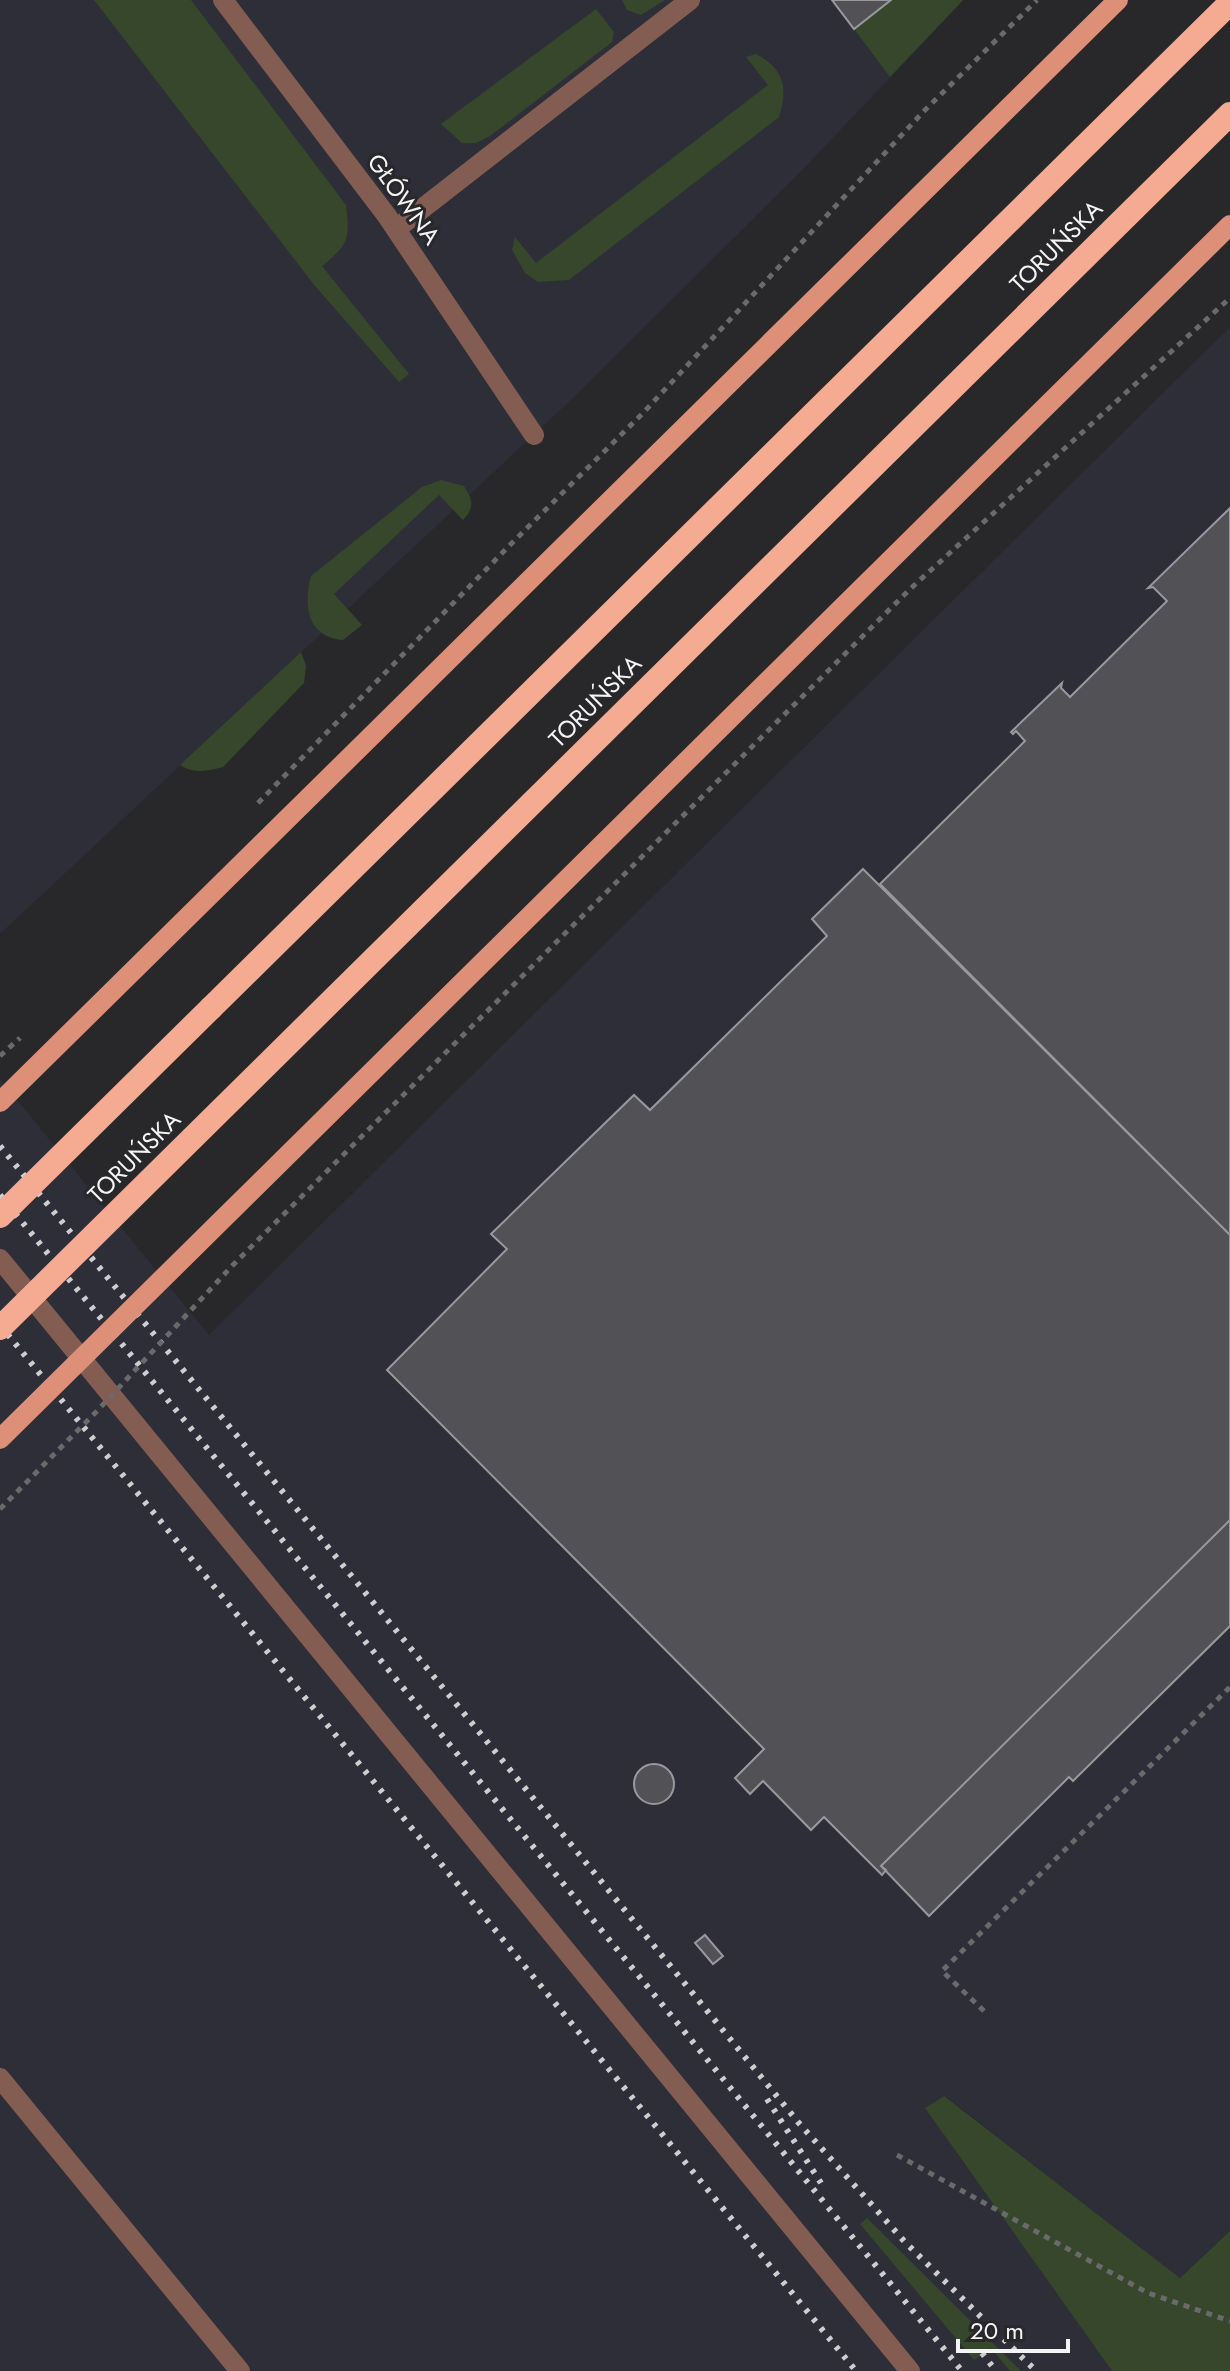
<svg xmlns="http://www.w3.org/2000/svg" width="1230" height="2371" font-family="Jost,sans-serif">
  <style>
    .built { fill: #2d2e37 }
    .green { fill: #37472c }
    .building { fill: #525256; stroke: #99999d; stroke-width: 2 }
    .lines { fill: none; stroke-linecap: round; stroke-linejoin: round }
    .path { stroke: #6a6a6c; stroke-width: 5; stroke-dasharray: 6 6; stroke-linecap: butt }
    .lane { stroke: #835d51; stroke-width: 20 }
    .primary { stroke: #dd9077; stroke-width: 20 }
    .highway { stroke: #f5aa92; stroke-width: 24 }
    .rail { stroke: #ceced0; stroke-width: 6; stroke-dasharray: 4 8; stroke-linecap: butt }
    .path-bridge { stroke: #6a6a6c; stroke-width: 5; stroke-dasharray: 6 6; stroke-linecap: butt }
    .primary-bridge { stroke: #dd9077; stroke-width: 20 }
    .highway-bridge { stroke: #f5aa92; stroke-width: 24 }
    .labels { text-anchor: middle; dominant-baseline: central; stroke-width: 6; stroke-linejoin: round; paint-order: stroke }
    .street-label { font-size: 24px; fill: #f4f4f6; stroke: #28282b }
  </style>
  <rect width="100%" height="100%" fill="#28282b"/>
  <path class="built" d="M0 0H964L805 167 572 399 0 934Z
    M1230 327V2231L1180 2278 945 2096 925 2108 1112 2371H0V1079L209 1335Z"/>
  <path class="green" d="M94 0H191L346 205C350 239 349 244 322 266L409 374 399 382 315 286Z
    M622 0H665L641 15 627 10Z
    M891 0H963L890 77 854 29Z
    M596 9 614 32 612 42 490 136 476 143H462L441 124Z
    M756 54C785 69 788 89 779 117L569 280 538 282 525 273 512 250 515 237 536 263 768 85 746 57Z
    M441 480 464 486C473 500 475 507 463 520L439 495 334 594 362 625 343 640C307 637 303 605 311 576L422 487Z
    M301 652 306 666 304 683 223 767C208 771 193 774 180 765Z
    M944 2096 1180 2278 1230 2231V2371H1112L925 2108Z
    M867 2218 1021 2371H1010L991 2348 974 2360 860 2224Z"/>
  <path class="building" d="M832 0H891L854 29Z
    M1230 508V1235L880 884 1025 741 1016 731 1013 734 1011 732 1062 683 1061 688 1070 697 1167 601 1153 587 1148 588Z
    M863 869 1230 1235V1520L881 1866 886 1870 882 1875 824 1817 811 1830 763 1781 750 1794 735 1778 764 1749 387 1370 507 1249 491 1234 634 1095 650 1110 827 936 812 919Z
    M1230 1520V1626L1073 1781 1069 1777 929 1916 881 1866Z
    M634 1784a20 20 0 1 1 40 0a20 20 0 1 1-40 0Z
    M705 1935 723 1956 713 1964 695 1943Z"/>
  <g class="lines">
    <path class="path" d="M258 803 510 545 643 413 925 110 1037 0
      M0 1056 20 1038
      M984 2011 942 1971 1230 1687
      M897 2155 1148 2293 1230 2321"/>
    <path class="lane" d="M223 0 387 216 534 435
      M396 229 690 0
      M0 1259 910 2371
      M0 2078 240 2371"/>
    <path class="primary" d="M1018 434 1230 225
      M0 1102 1118 0"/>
    <path class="highway" d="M211 1008 1230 3"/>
    <path class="rail" d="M0 1146 798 2122 905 2242 1036 2371
      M0 1195 962 2371
      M0 1325 856 2371
      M767 2099 821 2183
      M982 2353 996 2371"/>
    <path class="path-bridge" d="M0 1509 98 1410 232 1266 909 590 1230 298"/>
    <path class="primary-bridge" d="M0 1439 1018 434"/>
    <path class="highway-bridge" d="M0 1216 211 1008
      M0 1328 1230 114"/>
  </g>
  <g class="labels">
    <g class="street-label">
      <text transform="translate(404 199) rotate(54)">GŁÓWNA</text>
      <text transform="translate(1056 246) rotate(-45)">TORUŃSKA</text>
      <text transform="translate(595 701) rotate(-45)">TORUŃSKA</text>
      <text transform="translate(134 1157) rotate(-45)">TORUŃSKA</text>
    </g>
  </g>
  <path d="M958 2339v12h110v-12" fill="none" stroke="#f4f4f6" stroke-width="4"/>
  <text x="970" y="2339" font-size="24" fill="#f4f4f6" stroke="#28282b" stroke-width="6" paint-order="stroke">20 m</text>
</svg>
